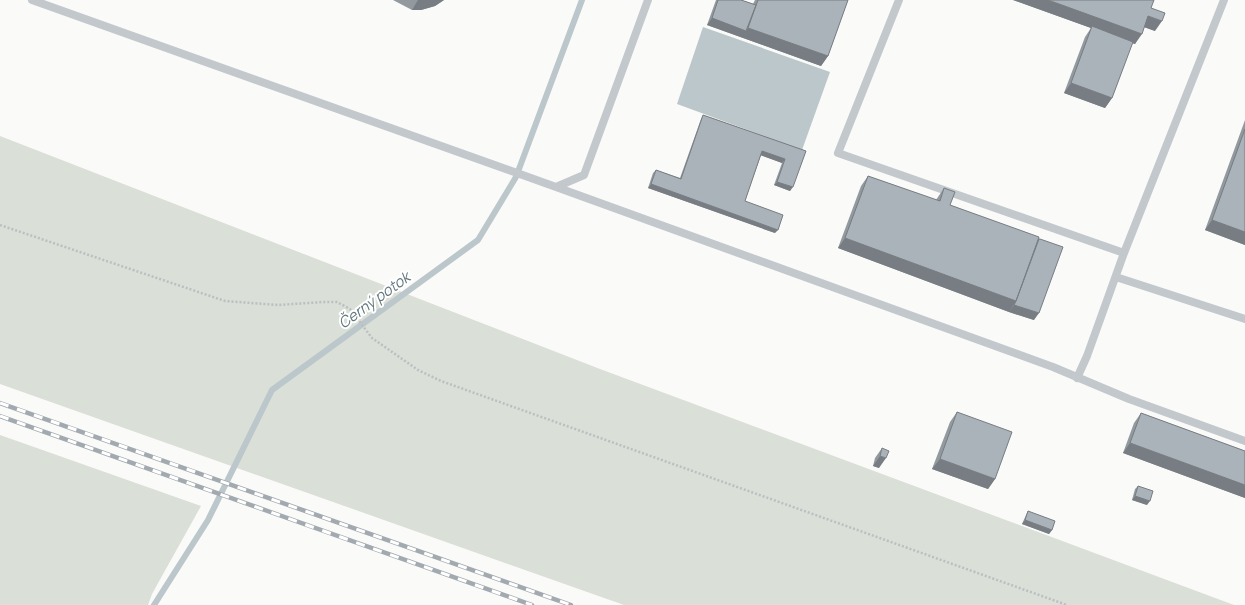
<svg xmlns="http://www.w3.org/2000/svg" width="1245" height="605" font-family="Manrope,sans-serif">
  <style>
    .green { fill: #dadfd7 }
    .water { fill: #bbc7cb }
    .lines { fill: none; stroke-linecap: round; stroke-linejoin: round }
    .stream { stroke: #bbc7cb; stroke-width: 6 }
    .path { stroke: #bbbfc2; stroke-width: 2.5; stroke-dasharray: 2 2; stroke-linecap: butt }
    .service { stroke: #c3c8cc; stroke-width: 8 }
    .rail-casing { stroke: #a2aab0; stroke-width: 4.5 }
    .rail { stroke: #fff; stroke-width: 3; stroke-dasharray: 9; stroke-linecap: butt }
    .wall { fill: #929a9f }
    .shaded-wall { fill: #777d82 }
    .building { fill: #aab3b9; stroke: #777d82 }
    .labels { text-anchor: middle; dominant-baseline: central; stroke-width: 4; stroke-linejoin: round; paint-order: stroke }
    .water-label { font-size: 15px; font-style: italic; fill: #60757c; stroke: #fff }
  </style>
  <rect width="100%" height="100%" fill="#fafaf8"/>
  <path class="green" d="M0 136 600 369 1234 605H624L0 384Z
    M0 435 201 506 152 594 148 605H0Z"/>
  <path class="water" d="M703 27 830 72 802 150 677 104Z"/>
  <g class="lines">
    <path class="stream" d="M154 605 208 520 272 390 478 240 516 177 582 0"/>
    <path class="path" d="M0 225 225 301 278 305 323 302H337L350 309 372 338 418 370 441 381 1067 605"/>
    <path class="service" d="M32 0 556 187 584 175 648 0
      M899 0 838 153 1124 253
      M556 187 1053 367 1129 399 1245 441
      M1116 277 1245 319
      M1077 378 1087 356 1124 253 1224 0"/>
    <defs>
      <path id="rail" d="M0 403 571 605
        M0 416 532 605"/>
    </defs>
    <use href="#rail" class="rail-casing"/>
    <use href="#rail" class="rail"/>
  </g>
  <path class="wall" d="M393 0H444L435 6 421 10H412Z
    M716 0H741L753 4 755 0H848L828 56 821 66 707 25Z
    M1013 0 1151 8 1155 31 1144 27 1135 44 1132 43 1112 98 1105 108 1064 93 1085 37 1091 28Z
    M703 115 806 151 790 191 774 185 782 163 761 155 745 201 775 233 648 188 653 173 656 170 680 178 701 119Z
    M1245 120V245L1205 230Z
    M868 176 936 200 944 188 950 205 1039 239 1034 320 1009 312 838 248 861 186Z
    M957 412 995 479 988 489 932 469 950 422Z
    M1141 413 1245 451V498L1123 453 1134 423Z
    M882 448 879 468 873 466 875 458Z
    M1138 486 1147 505 1132 500 1135 489Z
    M1028 511 1052 530 1049 534 1022 524 1026 515Z"/>
  <path class="shaded-wall" d="M418 0H444L435 6 421 10H412Z
    M1013 0H1048L1142 34 1135 44 1091 28 1092 26 1091 28Z
    M1148 16 1162 21 1155 31 1141 26Z
    M712 18 746 31 748 28 828 56 821 66 707 25Z
    M1071 83 1112 98 1105 108 1064 93Z
    M762 151 785 159 782 163 760 155Z
    M777 182 793 187 790 191 774 185Z
    M651 184 778 230 775 233 648 188Z
    M1212 220 1245 232V245L1205 230Z
    M845 238 1016 301 1009 312 838 248Z
    M1014 305 1039 313 1034 320 1009 312Z
    M1130 443 1245 485V498L1123 453Z
    M880 456 886 458 879 468 873 466Z
    M940 459 995 479 988 489 932 469Z
    M1135 496 1150 501 1147 505 1132 500Z
    M1025 520 1052 530 1049 534 1022 524Z"/>
  <path class="building" d="M718 0H741L756 5 746 31 712 18Z
    M758 0H848L828 56 748 28Z
    M1048 0H1154L1151 8 1165 13 1162 21 1148 16 1142 34Z
    M1092 26 1133 42 1112 98 1071 83Z
    M703 115 806 151 793 187 777 182 785 159 762 151 745 201 783 215 778 230 651 184 656 170 681 179Z
    M1245 129V232L1212 220Z
    M868 176 940 201 944 188 955 192 950 205 1039 237 1016 301 845 238Z
    M1039 239H1040L1063 247 1039 313 1014 305 1016 301Z
    M957 412 1012 432 995 479 940 459Z
    M1141 413 1245 451V485L1130 443Z
    M882 448 889 451 886 458 880 456Z
    M1138 486 1153 491 1150 501 1135 496Z
    M1028 511 1055 521 1052 530 1025 520Z"/>
  <g class="labels">
    <g class="water-label">
      <text transform="translate(374 300) rotate(-36)">Černý potok</text>
    </g>
  </g>
</svg>
